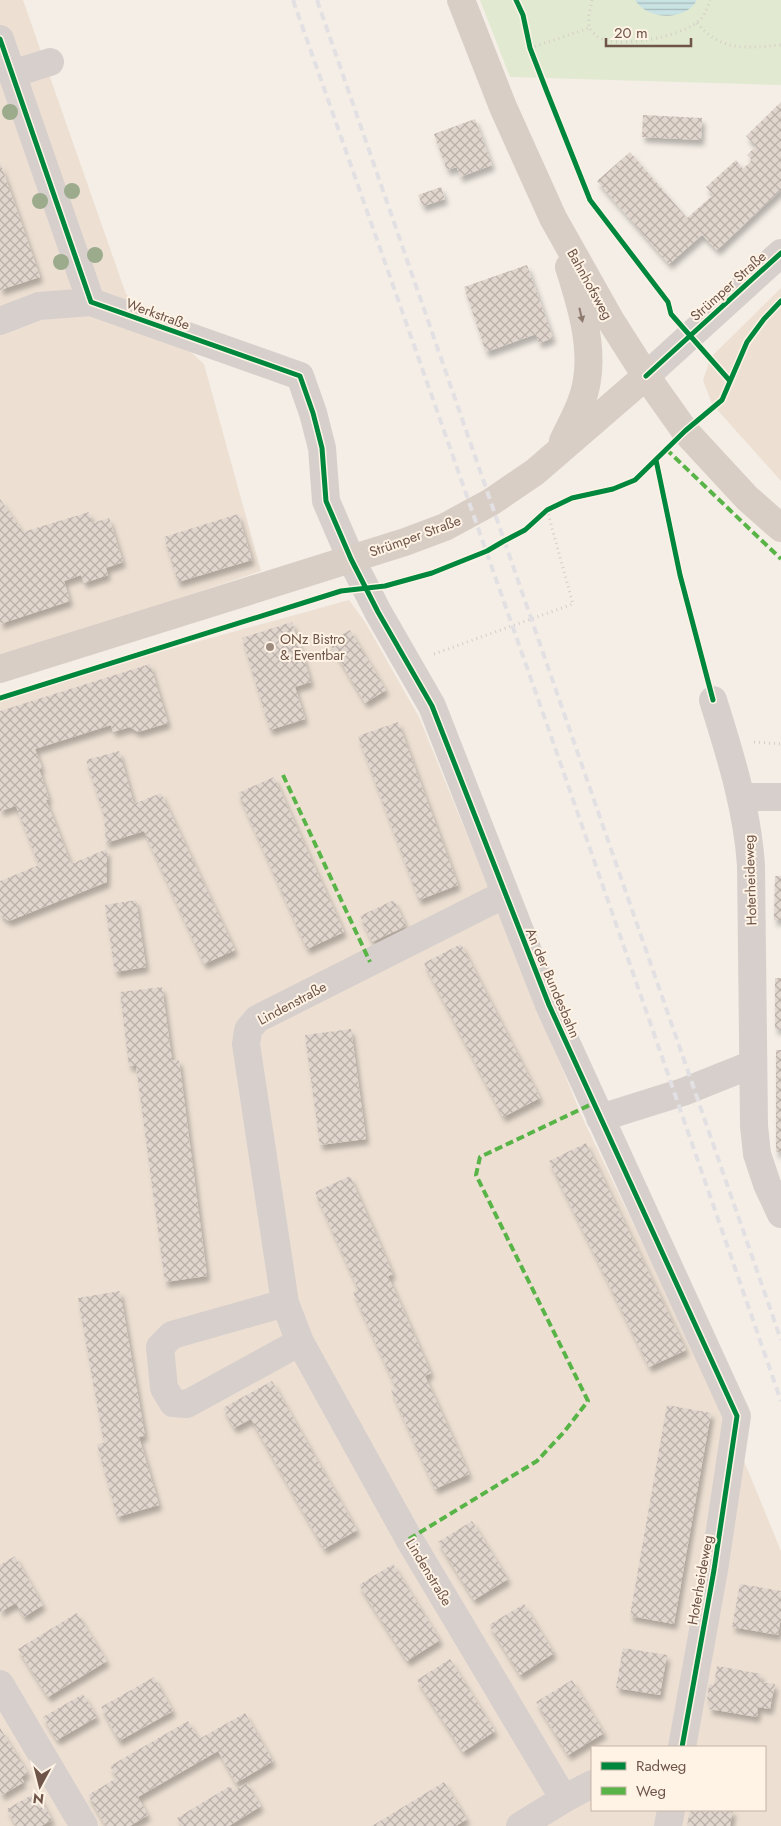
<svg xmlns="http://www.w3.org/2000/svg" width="781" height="1826" font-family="Jost,sans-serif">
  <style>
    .residential { fill: #ede0d3; fill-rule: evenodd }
    .park { fill: #e1ead1 }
    .water { fill: url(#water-rules) }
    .building { fill: url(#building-cross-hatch); filter: url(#shadow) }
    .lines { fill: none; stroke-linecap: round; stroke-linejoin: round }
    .path { stroke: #d6cdc9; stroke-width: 3; stroke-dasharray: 1 4; stroke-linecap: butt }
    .minor { stroke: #d7cfcc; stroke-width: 28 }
    .major { stroke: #d8cec6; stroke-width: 28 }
    .rail { stroke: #e3e0e3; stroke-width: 4; stroke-dasharray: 8 5; stroke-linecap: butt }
    .quiet { stroke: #59b447; stroke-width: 4; stroke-dasharray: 8 4; stroke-linecap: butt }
    .cycleway-casing { stroke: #fef3e5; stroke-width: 8 }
    .cycleway { stroke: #00873e; stroke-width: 5 }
    .tree { fill: #9bab8c }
    .oneway { fill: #8e796e }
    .poi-dot { fill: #9e8b80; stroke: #fef3e5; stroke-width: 2 }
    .labels { text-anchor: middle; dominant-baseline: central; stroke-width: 4; stroke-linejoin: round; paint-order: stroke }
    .street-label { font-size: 14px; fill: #6f5549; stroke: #fef3e5 }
    .poi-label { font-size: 14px; fill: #6f5549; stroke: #fef3e5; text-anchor: start }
  </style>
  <defs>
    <pattern id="water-rules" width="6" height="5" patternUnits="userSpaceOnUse" patternTransform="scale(1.25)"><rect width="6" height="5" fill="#c9e2e3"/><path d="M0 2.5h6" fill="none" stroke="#a7baba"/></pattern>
    <pattern id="building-cross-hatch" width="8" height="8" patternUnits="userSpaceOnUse" patternTransform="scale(1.25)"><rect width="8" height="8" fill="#e0d6ce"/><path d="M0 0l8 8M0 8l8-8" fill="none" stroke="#bab0a9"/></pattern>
    <filter id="shadow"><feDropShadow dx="3" dy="5.5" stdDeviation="2.5" flood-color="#0004"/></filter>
  </defs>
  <rect width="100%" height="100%" fill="#f4eee6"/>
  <path class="residential" d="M0 0H23L126 294 204 364 261 571 0 658Z
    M781 288V481L712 404 703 380 711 357Z
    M349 600 365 622 419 717 582 1117 726 1417 781 1551V1826H0V696ZM592 1747H765V1810H592Z"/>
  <path class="park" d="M480 0H781V85L510 77Z"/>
  <path class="water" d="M635 0H697C685 22 647 20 635 0Z"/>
  <path class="building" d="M781 102V190L717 250 702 235 669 264 597 181 630 152 687 218 713 195 706 187 736 160 743 169 752 160 747 155 756 146 746 136Z
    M643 115 702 118 701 140 642 137Z
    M475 119 492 165 460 177 457 167 447 170 434 134Z
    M0 162 40 277 0 290Z
    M441 187 445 199 423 206 418 195Z
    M527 265 553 338 539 343 536 334 486 352 464 287Z
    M0 499 23 532 89 512 92 523 109 518 123 562 106 568 108 575 84 583 81 575 64 581 70 601 0 624Z
    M238 514 252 560 178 582 164 537Z
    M292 622 311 682 295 687 305 719 270 730 242 638Z
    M350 630 386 690 365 703 329 642Z
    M150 664 168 723 138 732 130 727 113 732 111 725 35 749 42 768 39 769 49 799 46 800 71 864 107 849V882L9 921 2 916 0 913V881L39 865 16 806 0 811V711Z
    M398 722 458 885 419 900 358 736Z
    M119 751 134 804 161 793 235 950 204 964 144 831 106 843 104 815 86 760Z
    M274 777 344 932 307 949 238 793Z
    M775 876H781V920H774Z
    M136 900 146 967 115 972 105 905Z
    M394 900 406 926 372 942 360 916Z
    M461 944 540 1098 503 1117 424 963Z
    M775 978H781V1029H775Z
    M162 987 172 1060H179L207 1276 165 1282 136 1065 129 1066 120 992Z
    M351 1029 366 1139 320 1145 305 1035Z
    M776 1050H781V1152H776Z
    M586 1143 686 1350 649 1367 549 1161Z
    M350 1176 393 1274 388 1276 431 1373 425 1376 469 1474 435 1489 391 1390 396 1388 353 1292 358 1289 315 1192Z
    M120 1291 145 1436 139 1437 159 1505 117 1517 97 1444 104 1443 78 1298Z
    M272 1381 357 1530 324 1549 251 1419 234 1428 223 1408Z
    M667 1405 711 1413 674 1624 630 1616Z
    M472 1521 508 1579 474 1600 438 1542Z
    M15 1556 43 1605 24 1617 16 1603 0 1612V1565Z
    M393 1564 440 1640 407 1661 359 1585Z
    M740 1584 781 1591V1617L778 1635 732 1627Z
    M524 1604 554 1653 520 1675 489 1625Z
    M77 1613 107 1661 48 1697 18 1649Z
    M623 1648 667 1655 660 1695 616 1688Z
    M450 1659 495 1731 463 1752 417 1680Z
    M717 1666 761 1674 760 1682 775 1684 770 1709 758 1707 757 1717 709 1709 710 1701 707 1700 709 1684 714 1685Z
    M154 1677 173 1711 119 1741 101 1707Z
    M572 1680 604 1733 568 1755 536 1702Z
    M83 1694 97 1717 57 1740 43 1717Z
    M245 1713 273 1761 236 1783 218 1751 138 1797 148 1815 130 1826H106L88 1795 117 1778 110 1766 188 1721 199 1739Z
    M0 1728 28 1773 21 1777 24 1782 2 1795 0 1791Z
    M444 1782 467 1819 456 1826H372Z
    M247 1783 261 1806 229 1826H182L177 1818 230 1786 233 1791Z
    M37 1792 52 1820 41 1826H16L7 1809Z
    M690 1810H733L730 1826H687Z"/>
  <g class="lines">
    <path class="path" d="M592 0 589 15V28C592 31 595 35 598 37 618 49 678 37 696 23 705 17 707 9 710 0
      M697 23C722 52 746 48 781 45
      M530 48 589 28
      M434 654 573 604 547 510
      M754 742 781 744"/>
    <path class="minor" d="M0 39 91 302 300 376 313 413 322 448 326 501 351 559 378 612 432 706 549 1005 737 1416 714 1570 682 1747
      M12 74 50 62
      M0 321 39 306 91 302
      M646 376 781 253
      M713 700C730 754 747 808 751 865L754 1126 757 1154 767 1184 781 1214
      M741 797H781
      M505 894 257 1019 248 1030 246 1044 285 1303 300 1342 409 1539 564 1799
      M600 1118 683 1092 753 1064
      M285 1303 172 1335 160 1347 164 1388 173 1403 187 1404 300 1342
      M0 1684 84 1826
      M520 1826 564 1799 592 1784
      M668 1826 671 1810"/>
    <path class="major" d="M461 0 503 107 553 218 611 321 646 376 685 431 747 498 781 528
      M563 441C572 422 584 402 587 380 593 343 580 302 569 267
      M0 669 405 542 445 527 491 502 535 472 646 376"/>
    <path class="rail" d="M293 0 551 736 781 1401
      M317 0 781 1340"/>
    <path class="quiet" d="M666 449 781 559
      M283 775 370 962
      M409 1539 537 1461 564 1432 588 1401 476 1175 480 1157 594 1103"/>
    <defs>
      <path id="cycleway" d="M516 0 523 15 530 48 547 92 590 200 668 302 671 314 730 381
        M0 39 91 302 300 376 313 413 322 448 326 501 351 559 378 612 432 706 549 1005 737 1416 714 1570 682 1747
        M646 376 781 253
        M656 460 680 575 713 700
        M0 698 341 591 385 586 432 573 487 551 504 541 525 530 547 510 572 498 613 489 635 480 685 431 722 400 747 342 764 319 781 301"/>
    </defs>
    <use href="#cycleway" class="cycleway-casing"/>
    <use href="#cycleway" class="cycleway"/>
  </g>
  <g class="tree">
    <circle cx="10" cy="112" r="8"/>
    <circle cx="72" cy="191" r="8"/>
    <circle cx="40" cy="201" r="8"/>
    <circle cx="95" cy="255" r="8"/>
    <circle cx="61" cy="262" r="8"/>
  </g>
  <defs><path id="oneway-solid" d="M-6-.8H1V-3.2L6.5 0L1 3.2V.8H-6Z" transform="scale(1.25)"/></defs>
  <use class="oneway" href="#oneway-solid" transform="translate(581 315) rotate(77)"/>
  <circle class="poi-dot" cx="270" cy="647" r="5"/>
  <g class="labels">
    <g class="street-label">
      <text transform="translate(590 284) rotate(61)">Bahnhofsweg</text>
      <text transform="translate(728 286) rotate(-42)">Strümper Straße</text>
      <text transform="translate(158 314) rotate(20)">Werkstraße</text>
      <text transform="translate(415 536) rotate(-20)">Strümper Straße</text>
      <text transform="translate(750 880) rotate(-92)">Hoterheideweg</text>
      <text transform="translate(553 983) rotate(67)">An der Bundesbahn</text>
      <text transform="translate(292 1003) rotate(-28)">Lindenstraße</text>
      <text transform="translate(429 1572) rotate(59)">Lindenstraße</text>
      <text transform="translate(700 1580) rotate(-80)">Hoterheideweg</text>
    </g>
    <g class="poi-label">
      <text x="280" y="639">ONz Bistro<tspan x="280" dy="16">&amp; Eventbar</tspan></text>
    </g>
  </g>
  <rect x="591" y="1746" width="175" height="65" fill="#fef3e5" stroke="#c5b4a7"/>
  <rect x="601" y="1762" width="25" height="8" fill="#00873e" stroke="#c5b4a7"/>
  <text x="636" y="1771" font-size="15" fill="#6f5549">Radweg</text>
  <rect x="601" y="1787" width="25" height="8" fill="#59b447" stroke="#c5b4a7"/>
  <text x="636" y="1796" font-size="15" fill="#6f5549">Weg</text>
  <g transform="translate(40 1786) rotate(187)" stroke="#fef3e5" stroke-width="4" paint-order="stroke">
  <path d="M0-4L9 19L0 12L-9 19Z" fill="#6f5549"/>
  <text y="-8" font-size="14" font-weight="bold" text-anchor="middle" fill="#6f5549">N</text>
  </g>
  <path d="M606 38v8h85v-8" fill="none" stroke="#6f5549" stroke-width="2.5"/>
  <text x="614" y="38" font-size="15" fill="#6f5549" stroke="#fef3e5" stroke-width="4" paint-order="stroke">20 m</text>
</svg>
